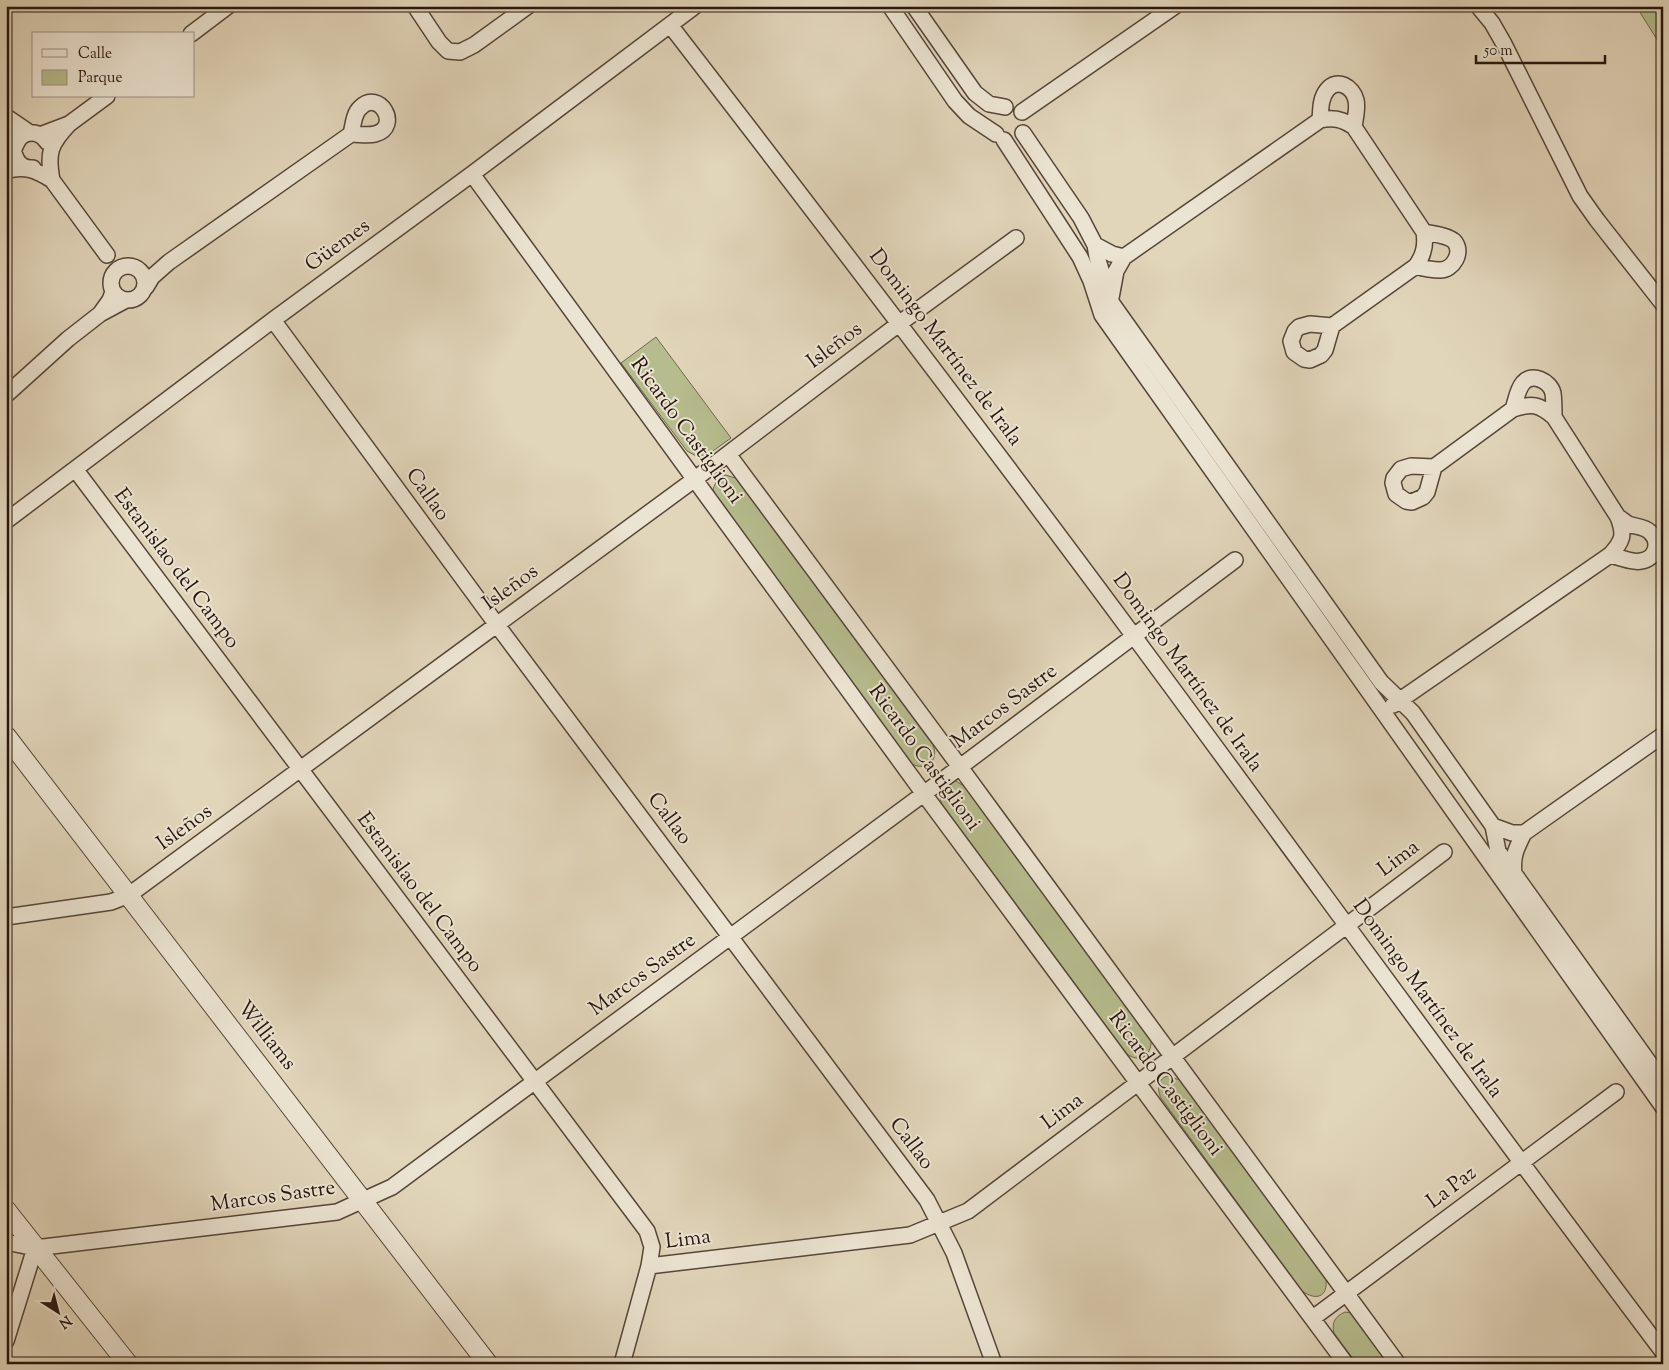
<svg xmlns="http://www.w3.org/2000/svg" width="1669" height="1370" font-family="'Sorts Mill Goudy',serif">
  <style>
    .green { fill: #b6bc8d; stroke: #6f694e }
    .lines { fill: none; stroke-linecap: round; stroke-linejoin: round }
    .minor-casing { stroke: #56463a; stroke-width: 18 }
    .tertiary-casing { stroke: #56463a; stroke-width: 21 }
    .minor { stroke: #ece4d2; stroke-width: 15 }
    .tertiary { stroke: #ece4d2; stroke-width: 19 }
    .labels { text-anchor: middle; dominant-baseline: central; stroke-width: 4; stroke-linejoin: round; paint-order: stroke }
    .street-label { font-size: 21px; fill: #28160f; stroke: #ece4d2 }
  </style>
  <rect width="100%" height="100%" fill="#e1d5ba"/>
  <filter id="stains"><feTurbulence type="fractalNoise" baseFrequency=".004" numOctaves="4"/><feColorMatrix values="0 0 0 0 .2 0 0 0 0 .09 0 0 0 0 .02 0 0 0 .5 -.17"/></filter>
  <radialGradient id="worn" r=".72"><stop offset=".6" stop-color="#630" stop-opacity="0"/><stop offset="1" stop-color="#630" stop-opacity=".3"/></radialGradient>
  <path class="green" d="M1636 6H1663V49Z
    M656 337 731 438 710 453 698 457 687 451 621 363Z
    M726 475 738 479 933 745C940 762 924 773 909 762L716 496 713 489C716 481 718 478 726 475Z
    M949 781H956L965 787 1151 1037C1153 1053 1142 1065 1127 1054L942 804C937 794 940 787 949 781Z
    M1167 1076 1180 1080 1325 1275C1330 1294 1319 1303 1302 1291L1161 1098C1157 1089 1157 1080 1167 1076Z
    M1345 1312 1352 1313 1393 1364H1357L1334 1333C1331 1322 1336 1316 1345 1312Z"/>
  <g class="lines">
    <defs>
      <path id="minor" d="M415 6 439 42 448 51 460 52 474 45 528 6
        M890 6 955 101 969 116 996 134
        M914 6 975 93 989 104 1005 107
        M1478 6 1492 23 1504 44 1580 196 1597 220 1663 304
        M670 25C826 227 981 430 1133 635 1310 874 1484 1115 1663 1352
        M191 34 228 6
        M1022 112 1175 6
        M1320 120C1321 109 1320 99 1327 90 1337 77 1353 87 1356 100 1358 108 1355 119 1354 127
        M69 124 107 96
        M1023 133 1081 218 1095 245 1097 257 1111 302 1381 682 1413 713 1493 826 1498 851 1663 1082
        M1004 140 1080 257 1091 281 1102 315 1663 1107
        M15 146 8 118 30 133
        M14 153C17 162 22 169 33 168
        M6 165C16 153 14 131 34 133 40 134 44 137 47 142
        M6 171C24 165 36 170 52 180 47 153 50 144 69 124L40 135
        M472 174 924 794 1346 1364
        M52 180 107 255
        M1095 245 1112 254 1124 257 1116 271 1111 298
        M1124 257 1320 120C1333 117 1343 119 1354 127L1424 232C1426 245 1424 255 1416 266L1332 326 1325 350 1321 355 1310 360 1304 359 1294 352 1291 341 1295 331 1299 327 1310 324 1332 326
        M111 283a17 17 0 1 1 34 0a17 17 0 1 1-34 0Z
        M1416 266C1423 268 1432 270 1440 270 1453 270 1464 252 1454 241 1447 235 1432 234 1424 232
        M146 287 152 277 169 262 351 134C359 134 368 136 375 134 402 127 379 88 360 108 354 113 353 126 351 134
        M113 292 110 300 100 314 126 300
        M273 320 497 625 927 1200 954 1253 994 1364
        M6 395 68 339 100 314
        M1513 409C1516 401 1517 390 1523 383 1532 372 1550 381 1553 393 1554 401 1554 409 1554 417
        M728 454 960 767 1398 1364
        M75 469 647 1231 652 1247 649 1266 622 1364
        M6 521 273 320 472 174 695 6
        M1610 555C1618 557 1634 563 1641 561 1656 559 1661 542 1650 532 1644 526 1635 527 1628 524 1625 522 1622 519 1618 517
        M1393 705 1610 555C1623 541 1625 535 1618 517L1554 417C1539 404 1532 403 1513 409L1434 467 1411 466 1401 469 1394 478 1393 483 1396 494 1406 501 1412 502 1423 497 1427 492 1434 467
        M1493 826 1512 833H1524
        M1514 874C1512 856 1516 849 1524 833L1663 735
        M6 917 111 902 129 895 695 479 900 323 1016 238
        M6 1242 35 1248 337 1212 392 1187 960 767 1235 560
        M649 1266 910 1235 968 1211 1444 852
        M1313 1318 1616 1092
        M6 1341 35 1248"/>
      <path id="tertiary" d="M6 736 488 1364
        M6 1210 128 1364"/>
    </defs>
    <use href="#minor" class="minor-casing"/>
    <use href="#tertiary" class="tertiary-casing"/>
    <use href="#minor" class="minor"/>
    <use href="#tertiary" class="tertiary"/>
  </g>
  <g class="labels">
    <g class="street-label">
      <text transform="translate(338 246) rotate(-36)">Güemes</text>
      <text transform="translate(835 346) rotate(-37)">Isleños</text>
      <text transform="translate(945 348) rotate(53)">Domingo Martínez de Irala</text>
      <text transform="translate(686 431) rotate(54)">Ricardo Castiglioni</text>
      <text transform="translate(427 495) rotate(54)">Callao</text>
      <text transform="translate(176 569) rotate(53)">Estanislao del Campo</text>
      <text transform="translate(511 588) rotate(-36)">Isleños</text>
      <text transform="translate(1187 673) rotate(54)">Domingo Martínez de Irala</text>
      <text transform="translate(1005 707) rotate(-37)">Marcos Sastre</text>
      <text transform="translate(924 758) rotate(54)">Ricardo Castiglioni</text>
      <text transform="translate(669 819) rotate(53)">Callao</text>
      <text transform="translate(185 828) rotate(-36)">Isleños</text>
      <text transform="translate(1399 859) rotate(-37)">Lima</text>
      <text transform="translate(419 893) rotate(53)">Estanislao del Campo</text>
      <text transform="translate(643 975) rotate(-36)">Marcos Sastre</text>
      <text transform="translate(1427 999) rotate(54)">Domingo Martínez de Irala</text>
      <text transform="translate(266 1036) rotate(52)">Williams</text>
      <text transform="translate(1165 1084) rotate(53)">Ricardo Castiglioni</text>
      <text transform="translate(1063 1112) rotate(-37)">Lima</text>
      <text transform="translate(911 1144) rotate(53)">Callao</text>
      <text transform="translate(1452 1188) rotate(-37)">La Paz</text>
      <text transform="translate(273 1197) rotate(-8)">Marcos Sastre</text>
      <text transform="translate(688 1240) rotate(-7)">Lima</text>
    </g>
  </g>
  <rect width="1669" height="1370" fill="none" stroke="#e1d5ba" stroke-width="25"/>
  <rect x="8" y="8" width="1654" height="1355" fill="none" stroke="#28160f" stroke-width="2.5"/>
  <rect x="12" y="12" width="1644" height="1345" fill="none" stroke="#28160f"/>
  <rect x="32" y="32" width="162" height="65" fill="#ece4d2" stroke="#9e9284"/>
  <rect x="42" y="49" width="25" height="8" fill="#ece4d2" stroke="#9e9284"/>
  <text x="78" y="58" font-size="15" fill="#28160f">Calle</text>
  <rect x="42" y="70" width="25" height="15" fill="#b6bc8d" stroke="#9e9284"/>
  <text x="78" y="82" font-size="15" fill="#28160f">Parque</text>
  <g transform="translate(58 1312) rotate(144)" stroke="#ece4d2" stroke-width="4" paint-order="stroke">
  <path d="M0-4L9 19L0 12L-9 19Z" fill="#28160f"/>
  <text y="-8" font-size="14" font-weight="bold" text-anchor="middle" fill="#28160f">N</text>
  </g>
  <path d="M1476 55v8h129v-8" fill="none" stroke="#28160f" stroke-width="2.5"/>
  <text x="1484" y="55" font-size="15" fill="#28160f" stroke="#ece4d2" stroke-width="4" paint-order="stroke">50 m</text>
  <rect width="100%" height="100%" filter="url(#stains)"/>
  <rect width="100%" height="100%" fill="url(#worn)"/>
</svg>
